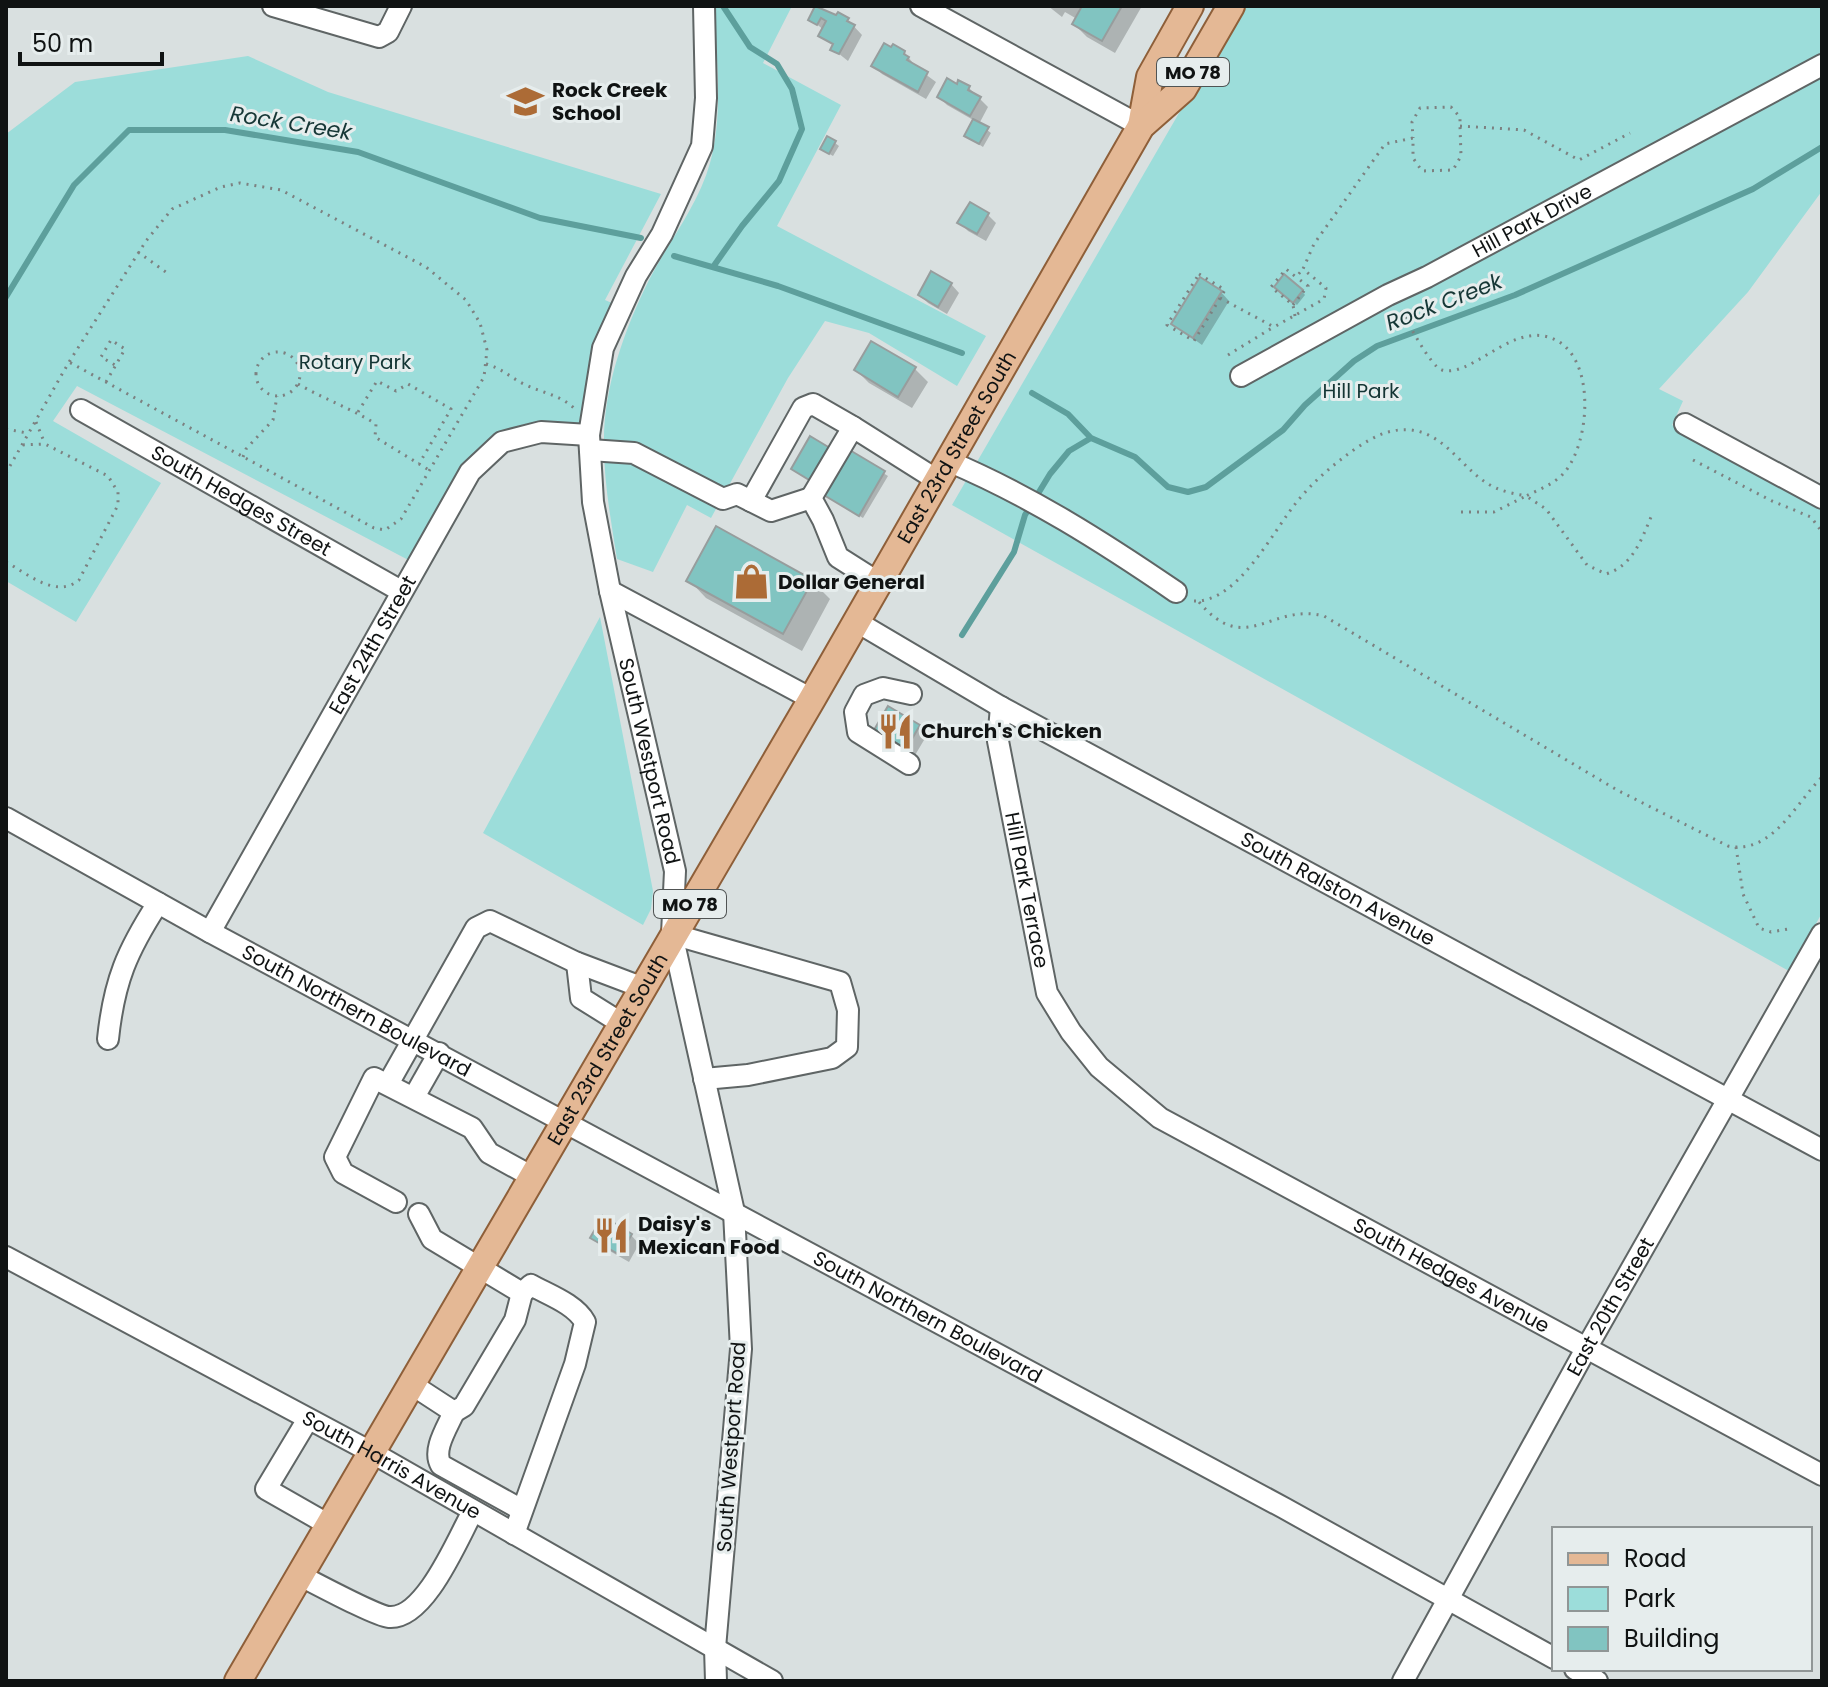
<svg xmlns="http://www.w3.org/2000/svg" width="1828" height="1687" font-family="Poppins,sans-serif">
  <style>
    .green { fill: #9cddda }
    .shadow { fill: #0003 }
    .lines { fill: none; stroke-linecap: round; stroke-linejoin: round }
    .stream { stroke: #5d9f9c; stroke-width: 6 }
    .building { fill: #81c4c1; stroke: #979d9d; stroke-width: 2 }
    .minor-casing { stroke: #5f6565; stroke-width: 24 }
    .major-casing { stroke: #8e5f39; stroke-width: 30 }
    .path { stroke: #7c8181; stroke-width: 3; stroke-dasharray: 2 6; stroke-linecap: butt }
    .minor { stroke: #fff; stroke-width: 20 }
    .major { stroke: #e4b895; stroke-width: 26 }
    .labels { text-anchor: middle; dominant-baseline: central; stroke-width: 6; stroke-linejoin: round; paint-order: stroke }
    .shield { fill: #e6eded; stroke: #505454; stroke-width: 2 }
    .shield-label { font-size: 18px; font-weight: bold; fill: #101313 }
    .poi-label { font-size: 20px; font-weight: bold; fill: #101313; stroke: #e6eded; text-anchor: start }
    .street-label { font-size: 20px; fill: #101313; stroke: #e6eded }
    .park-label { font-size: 20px; fill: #133534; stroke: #e6eded }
    .water-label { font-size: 22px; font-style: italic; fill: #163736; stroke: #e6eded }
  </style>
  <rect width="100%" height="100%" fill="#d9e0e0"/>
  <path class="green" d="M714 6H792L763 63 841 105 777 226 986 336 957 386 869 333 825 321 788 378 711 518 687 505 653 572 617 559C611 521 604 483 604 445 603 389 624 331 648 282 668 242 698 206 710 163 724 113 716 57 714 6Z
    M1241 6H1822V191L1748 292 1659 389 1683 401 1672 425 1822 509V913L1789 971 952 505Z
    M248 56 328 92 661 194 605 300 621 307 589 435 502 442 416 564 77 386 53 421 161 483 76 622 6 581V134L75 82Z
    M600 617 653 891 651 909 643 925 483 833Z"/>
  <path class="shadow" d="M1048 6H1142L1115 53 1087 37 1074 24 1077 19 1065 12 1062 17Z
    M817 7 837 18 848 20 862 35 848 61 833 49 834 46 821 35 824 30 810 19Z
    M904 52 917 68 936 82 926 99 882 74 874 66Z
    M969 88 988 107 979 124 991 133 983 147 966 136 975 121 947 105 939 97Z
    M835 143 839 146 833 156 826 152Z
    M988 215 996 223 986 241 968 231 960 223Z
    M951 284 959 293 947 314 928 303 920 295Z
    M1280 290 1302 291 1305 295 1297 305Z
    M1221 292 1229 301 1202 345 1173 324Z
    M915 369 928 382 912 408 869 383 856 370Z
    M849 452 888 476 863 518 824 494Z
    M689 580 812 581 830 599 802 651 706 598Z
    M919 727 927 735 911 762 881 745Z
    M631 1235 639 1244 629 1262 601 1246 593 1237Z"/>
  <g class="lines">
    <path class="stream" d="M674 256 778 286 962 353
      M713 267 742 226 779 181 802 129 792 89 777 64 750 47 723 6
      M6 297 74 185 129 130H225L358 152 540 218 641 238
      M1032 393 1068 414 1091 438 1135 457 1168 487 1188 492 1206 487 1283 430 1305 405 1354 361 1377 346 1515 295 1753 189 1822 147
      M962 635 1014 552 1025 515 1050 474 1069 451 1091 438"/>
  </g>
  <path class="building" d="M815 6 836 15 838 12 849 18 847 21 855 25 839 54 830 50 833 44 818 36 826 21 821 18 817 25 808 20Z
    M1082 6H1122L1102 41 1072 24Z
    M884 43 891 47 893 44 905 51 904 54 909 57 907 60 928 72 918 92 871 66Z
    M947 78 957 84 958 80 970 86 968 90 981 97 970 116 937 97Z
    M973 119 989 127 979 144 964 136Z
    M827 136 836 141 829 154 820 149Z
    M970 202 989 213 977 234 957 223Z
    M931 271 952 283 938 307 918 295Z
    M1284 274 1303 290 1293 303 1274 287Z
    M1200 277 1222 291 1193 338 1171 324Z
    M871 341 916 367 898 397 854 370Z
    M810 436 830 448 811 481 791 469Z
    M848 449 885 471 859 516 822 494Z
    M716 526 813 580 783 634 686 581Z
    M888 706 920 725 902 756 870 737Z
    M603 1216 632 1234 620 1255 590 1238Z"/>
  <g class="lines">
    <defs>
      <g id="minor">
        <path d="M273 6 379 37 388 32 401 6"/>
        <path id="s1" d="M704 6 706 98 702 146 662 234 636 276 603 348 589 435 593 502 610 591 675 871 672 934 734 1212 741 1349 715 1648 716 1681"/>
        <path d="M921 6 1141 126"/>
        <path id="s2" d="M1241 376 1388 295 1427 277 1822 65"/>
        <path id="s3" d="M81 410 401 591"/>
        <path d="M1685 424 1822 498"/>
        <path d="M590 450 634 453 723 499 737 494 771 511 811 498"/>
        <path d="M948 461C1029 495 1103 542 1176 592"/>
        <path d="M751 501 803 408 813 404 853 427"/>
        <path d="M879 583 838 557 823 520 811 498 853 427 937 480"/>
        <path d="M610 591 812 699"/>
        <path id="s4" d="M857 622 1001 707 1822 1150"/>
        <path id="s5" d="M1001 707 998 741 1047 993 1071 1032 1099 1067 1160 1118 1822 1475"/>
        <path d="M909 764 858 732 855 712 864 695 883 688 911 694"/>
        <path id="s6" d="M6 818 210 932 1284 1508 1554 1658"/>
        <path id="s7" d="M210 932 470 472 502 442 541 432 589 435"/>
        <path d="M672 934 840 982 848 1010 847 1047 832 1058 748 1075 704 1079"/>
        <path d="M577 963 581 998 621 1023"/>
        <path d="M108 1039C114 981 127 951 158 903"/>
        <path d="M388 1084 476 928 490 921 575 962 641 987"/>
        <path d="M414 1097 439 1053"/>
        <path d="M396 1202 343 1173 335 1157 374 1078 472 1128 489 1153 531 1176"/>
        <path d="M419 1214 432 1239 522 1293 531 1285C549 1295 575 1304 585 1322L575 1364 514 1534"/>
        <path id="s8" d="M6 1257 371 1452 772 1681"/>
        <path d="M411 1384 454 1412C447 1428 432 1450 441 1465L522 1510"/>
        <path d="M454 1412 464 1406 515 1320 522 1293"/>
        <path d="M308 1419 266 1489 329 1525"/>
        <path d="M299 1575C315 1583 376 1616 389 1617 425 1620 458 1538 473 1511"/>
        <path d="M1575 1669 1597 1681"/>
        <path id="s9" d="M1403 1681 1587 1347 1822 934"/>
      </g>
      <g id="major">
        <path d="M1141 126 1150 77 1190 6"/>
        <path id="s10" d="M238 1681 812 699 1141 126 1183 89 1231 6"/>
      </g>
    </defs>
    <use href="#minor" class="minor-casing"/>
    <use href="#major" class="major-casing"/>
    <path class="path" d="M1460 126 1524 130 1579 160 1630 133
      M138 252 170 275
      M1199 274 1225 290 1194 341 1167 325Z
      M1220 298 1274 327 1324 299 1326 288 1303 269 1314 244 1385 144 1413 138V158L1422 171 1453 170 1461 156 1460 126V117L1451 107 1420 108 1412 122 1413 138
      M1293 305 1308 286 1296 277
      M1295 316 1293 305 1271 287 1286 269 1296 277 1303 269
      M256 374a22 22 0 1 1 44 0a22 22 0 1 1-44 0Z
      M1228 355 1272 328
      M486 364C502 368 512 379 526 385 543 393 560 395 574 408
      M106 382 125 349 111 340 101 357 115 365
      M298 384C324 399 350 408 376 424L375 437 429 470
      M358 412 377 381 396 391 408 384 451 409 419 464
      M36 422 45 444
      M6 429 27 433
      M243 457 246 449 273 420 277 396
      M1693 460 1772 501 1811 517 1822 532
      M6 473 69 362 146 241 172 209 221 187 240 183 281 190 426 267 466 300 480 323 487 350 484 377 401 519 385 530 374 528 69 362
      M1461 512H1494L1526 496 1546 509 1587 565 1606 574C1632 566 1641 541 1651 517
      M6 562C28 574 56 599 79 580L118 505V492L108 476 45 444 21 445
      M1194 601C1239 603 1274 528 1300 498 1316 479 1334 464 1355 449 1373 437 1389 428 1411 430 1448 434 1465 475 1496 488 1505 492 1516 494 1526 496 1538 490 1554 484 1563 474 1592 443 1598 346 1544 336 1507 329 1469 378 1442 370 1430 366 1408 322 1401 310
      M1199 602C1246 658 1271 602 1324 616L1617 790 1728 846C1772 855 1795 804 1822 777
      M1736 847 1743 894 1759 928 1771 932 1788 929"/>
    <use href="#minor" class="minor"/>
    <use href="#major" class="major"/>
  </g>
  <defs>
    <symbol id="school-bare" viewBox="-9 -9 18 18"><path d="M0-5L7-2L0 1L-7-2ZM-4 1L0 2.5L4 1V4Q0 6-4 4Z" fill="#ac6b36" stroke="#e6eded" stroke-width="2.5" paint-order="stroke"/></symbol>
    <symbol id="shop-bare" viewBox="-9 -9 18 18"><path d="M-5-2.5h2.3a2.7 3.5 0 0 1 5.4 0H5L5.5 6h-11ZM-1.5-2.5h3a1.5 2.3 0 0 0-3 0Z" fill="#ac6b36" stroke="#e6eded" stroke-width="2.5" paint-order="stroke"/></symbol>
    <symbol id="restaurant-bare" viewBox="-9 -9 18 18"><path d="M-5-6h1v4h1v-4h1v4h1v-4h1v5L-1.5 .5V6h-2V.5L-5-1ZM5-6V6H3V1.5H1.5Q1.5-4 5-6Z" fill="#ac6b36" stroke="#e6eded" stroke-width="2.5" paint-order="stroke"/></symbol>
  </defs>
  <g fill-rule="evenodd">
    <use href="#school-bare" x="500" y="76" width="51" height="51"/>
    <use href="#shop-bare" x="726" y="556" width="51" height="51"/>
    <use href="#restaurant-bare" x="870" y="706" width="51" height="51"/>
    <use href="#restaurant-bare" x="586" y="1210" width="51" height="51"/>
  </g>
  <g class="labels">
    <g class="shield">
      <rect x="1157" y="58" width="72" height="28" rx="6"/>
      <rect x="654" y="890" width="72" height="28" rx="6"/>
    </g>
    <g class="shield-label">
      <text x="1193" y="72">MO 78</text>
      <text x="690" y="904">MO 78</text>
    </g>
    <g class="poi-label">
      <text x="552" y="90">Rock Creek<tspan x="552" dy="23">School</tspan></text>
      <text x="778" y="582">Dollar General</text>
      <text x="921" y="731">Church's Chicken</text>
      <text x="638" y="1224">Daisy's<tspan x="638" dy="23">Mexican Food</tspan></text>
    </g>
    <g class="street-label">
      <text stroke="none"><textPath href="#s2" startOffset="330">Hill Park Drive</textPath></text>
      <text stroke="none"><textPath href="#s10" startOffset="1428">East 23rd Street South</textPath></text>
      <text stroke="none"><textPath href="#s3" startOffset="184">South Hedges Street</textPath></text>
      <text stroke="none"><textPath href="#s7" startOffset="330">East 24th Street</textPath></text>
      <text stroke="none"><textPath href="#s1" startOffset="786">South Westport Road</textPath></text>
      <text stroke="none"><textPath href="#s4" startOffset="550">South Ralston Avenue</textPath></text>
      <text stroke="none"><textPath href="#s5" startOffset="186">Hill Park Terrace</textPath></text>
      <text stroke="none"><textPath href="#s6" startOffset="400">South Northern Boulevard</textPath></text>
      <text stroke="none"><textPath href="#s10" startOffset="732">East 23rd Street South</textPath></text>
      <text stroke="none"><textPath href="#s5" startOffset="792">South Hedges Avenue</textPath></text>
      <text stroke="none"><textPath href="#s9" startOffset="428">East 20th Street</textPath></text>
      <text stroke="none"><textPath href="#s6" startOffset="1048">South Northern Boulevard</textPath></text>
      <text transform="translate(731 1447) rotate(-86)">South Westport Road</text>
      <text stroke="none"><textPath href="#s8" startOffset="438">South Harris Avenue</textPath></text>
    </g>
    <g class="park-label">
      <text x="355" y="362">Rotary Park</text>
      <text x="1361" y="391">Hill Park</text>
    </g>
    <g class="water-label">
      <text transform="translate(291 123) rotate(9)">Rock Creek</text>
      <text transform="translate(1444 302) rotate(-21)">Rock Creek</text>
    </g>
  </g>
  <rect width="1828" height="1687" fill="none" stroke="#101313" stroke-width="16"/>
  <rect x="1552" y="1527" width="260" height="144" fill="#e6eded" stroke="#909696" stroke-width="2"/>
  <rect x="1568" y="1553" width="40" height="12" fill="#e4b895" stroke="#909696" stroke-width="2"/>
  <text x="1624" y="1567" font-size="24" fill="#101313">Road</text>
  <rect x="1568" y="1587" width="40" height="24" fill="#9cddda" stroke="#909696" stroke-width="2"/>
  <text x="1624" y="1607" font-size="24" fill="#101313">Park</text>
  <rect x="1568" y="1627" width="40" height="24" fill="#81c4c1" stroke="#909696" stroke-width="2"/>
  <text x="1624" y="1647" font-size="24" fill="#101313">Building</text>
  <path d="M20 52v12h142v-12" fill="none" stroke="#101313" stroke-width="4"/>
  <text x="32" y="52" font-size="24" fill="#101313" stroke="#e6eded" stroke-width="6" paint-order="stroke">50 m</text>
</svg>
